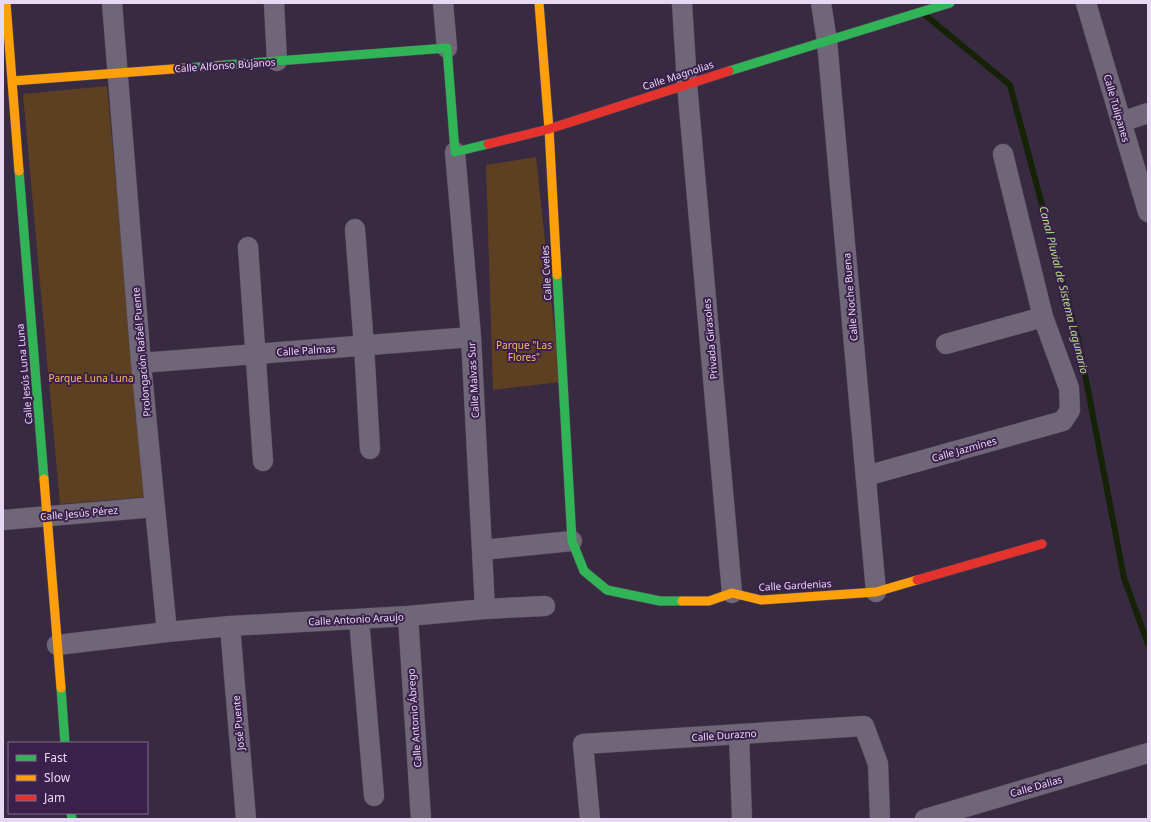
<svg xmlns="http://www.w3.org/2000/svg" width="1151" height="822" viewBox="0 0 1151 822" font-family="'Noto Sans',sans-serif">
  <rect width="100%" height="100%" fill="#382a41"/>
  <path fill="#5d4021" d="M107,86L145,497L60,504L23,94Z
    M536,157L560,382L493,390L486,165Z"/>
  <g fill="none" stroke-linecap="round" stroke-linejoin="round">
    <path stroke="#152206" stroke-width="6" d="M925,15L1010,85L1079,343L1124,578L1148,644"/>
    <defs>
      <path id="street" d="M112,3L141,363L167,632
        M274,3L277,61
        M443,3L447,48
        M682,3L687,84L732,593
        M821,3L827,41L876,592
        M1086,3L1148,212
        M1121,122L1148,113
        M455,152L471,337L485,609
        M355,229L364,346L370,449
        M248,247L263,461
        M946,344L1043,317
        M141,363L471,337
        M866,476L1063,421L1070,410L1069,388L1043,317L1003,154
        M3,520L155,507
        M482,550L572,541
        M408,616L421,819
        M359,619L374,796
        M230,626L246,819
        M57,645L167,632L230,626L408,616L485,609L545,606
        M739,734L742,819
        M590,819L583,744L864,726L878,764L880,819
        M925,819L1148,753"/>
      <path id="fast" d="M186,68L447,48L455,152L488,144
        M729,71L950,3
        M19,171L44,479
        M557,275L572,541L584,571L607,590L660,601H682
        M61,688L65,743
        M71,813L72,819"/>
      <path id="slow" d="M6,3L19,171
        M539,3L549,129L557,275
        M12,81L186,68
        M44,479L61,688
        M682,601H709L732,593L761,600L876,592L917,580"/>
      <path id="jam" d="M488,144L549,129L729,71
        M917,580L1042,544"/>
    </defs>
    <use href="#street" stroke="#53475b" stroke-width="21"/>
    <use href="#fast" stroke="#53475b" stroke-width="10"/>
    <use href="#slow" stroke="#53475b" stroke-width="10"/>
    <use href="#jam" stroke="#53475b" stroke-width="10"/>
    <use href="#street" stroke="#6f6677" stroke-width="20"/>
    <use href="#fast" stroke="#30b455" stroke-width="9"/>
    <use href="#slow" stroke="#ff9f0a" stroke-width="9"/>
    <use href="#jam" stroke="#e5322d" stroke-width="9"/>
  </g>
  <g text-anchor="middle" stroke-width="4" stroke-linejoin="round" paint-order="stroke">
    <g font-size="10" fill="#e7d8f3" stroke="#3a204b">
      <text transform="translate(225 65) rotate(-4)" y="4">Calle Alfonso Bújanos</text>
      <text transform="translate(678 75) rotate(-18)" y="4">Calle Magnolias</text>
      <text transform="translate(1117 108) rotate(74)" y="4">Calle Tulipanes</text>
      <text transform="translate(546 273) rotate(-93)" y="4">Calle Cveles</text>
      <text transform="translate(850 297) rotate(-95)" y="4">Calle Noche Buena</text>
      <text transform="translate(710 339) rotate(-95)" y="4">Privada Girasoles</text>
      <text transform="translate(306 350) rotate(-4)" y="4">Calle Palmas</text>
      <text transform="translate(141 352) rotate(-95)" y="4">Prolongación Rafaél Puente</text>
      <text transform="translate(24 374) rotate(-95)" y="4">Calle Jesús Luna Luna</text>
      <text transform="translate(473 380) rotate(-93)" y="4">Calle Malvas Sur</text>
      <text transform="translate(964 449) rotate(-16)" y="4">Calle Jazmines</text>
      <text transform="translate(79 513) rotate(-5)" y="4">Calle Jesús Pérez</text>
      <text transform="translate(795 585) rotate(-3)" y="4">Calle Gardenias</text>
      <text transform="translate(356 619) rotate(-3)" y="4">Calle Antonio Araujo</text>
      <text transform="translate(414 718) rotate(-94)" y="4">Calle Antonio Ábrego</text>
      <text transform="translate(238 723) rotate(-95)" y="4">José Puente</text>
      <text transform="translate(724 735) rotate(-4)" y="4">Calle Durazno</text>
      <text transform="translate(1036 786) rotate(-16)" y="4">Calle Dalias</text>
    </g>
    <g font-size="10" fill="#fdb75f" stroke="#3a204b">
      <text x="524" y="349">Parque "Las<tspan x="524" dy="12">Flores"</tspan></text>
      <text x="91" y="382">Parque Luna Luna</text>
    </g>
    <g font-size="11" font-style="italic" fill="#afde80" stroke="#3a204b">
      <text transform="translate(1064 290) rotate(76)" y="4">Canal Pluvial de Sistema Lagunario</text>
    </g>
  </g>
  <rect width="1151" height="822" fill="none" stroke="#e7d8f3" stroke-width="8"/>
  <rect x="8" y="742" width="140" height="72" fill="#3a204b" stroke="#7f6a8e"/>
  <rect x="16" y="755" width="20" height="6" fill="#30b455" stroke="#7f6a8e"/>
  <text x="44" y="762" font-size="12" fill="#e7d8f3">Fast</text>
  <rect x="16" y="775" width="20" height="6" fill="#ff9f0a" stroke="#7f6a8e"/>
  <text x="44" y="782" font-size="12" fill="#e7d8f3">Slow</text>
  <rect x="16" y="795" width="20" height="6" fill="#e5322d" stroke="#7f6a8e"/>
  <text x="44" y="802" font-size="12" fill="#e7d8f3">Jam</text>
</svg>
